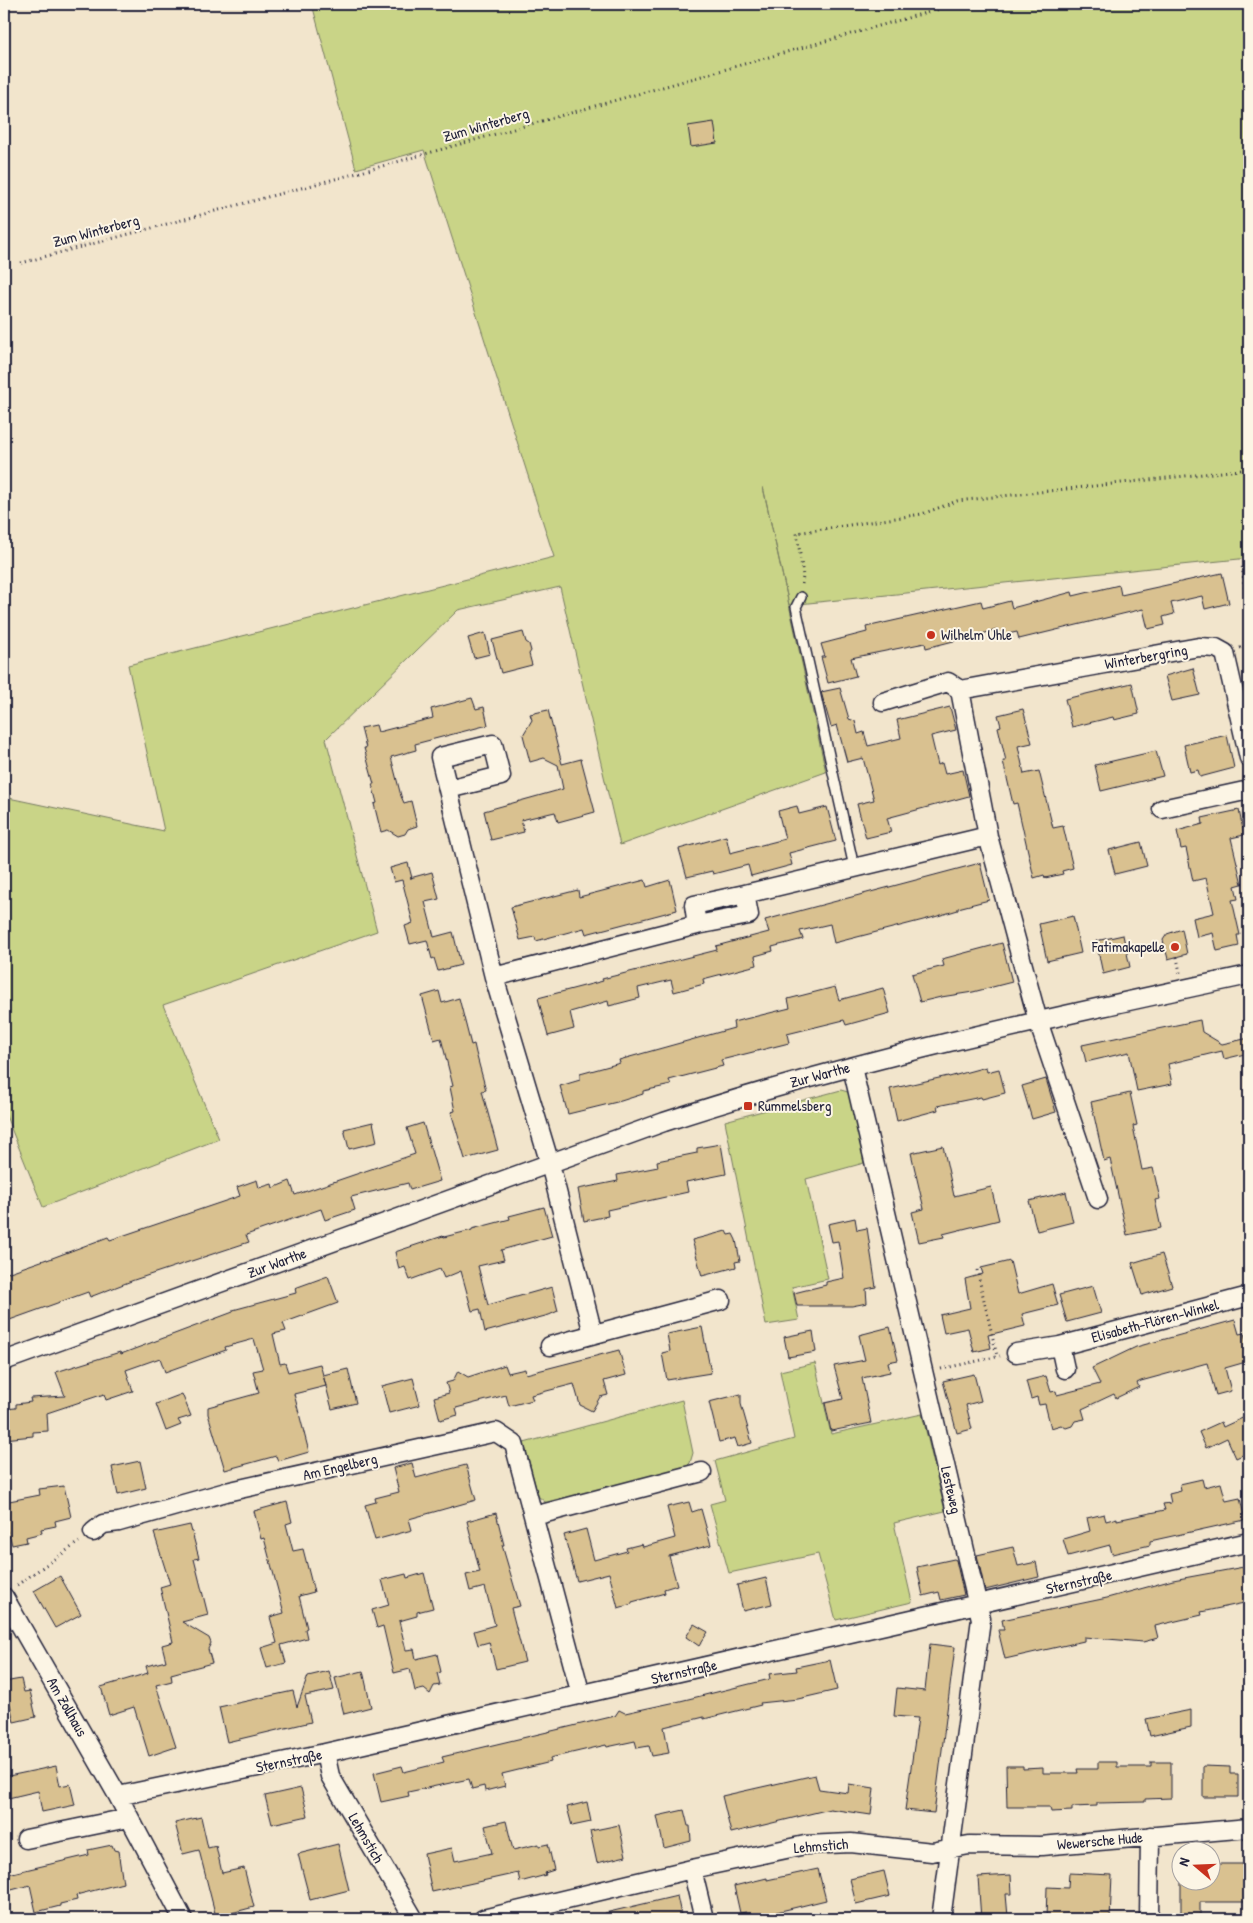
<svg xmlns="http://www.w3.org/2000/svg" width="1253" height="1923" viewBox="0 0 1253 1923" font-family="'Patrick Hand',sans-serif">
  <rect width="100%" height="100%" fill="#f2e5cc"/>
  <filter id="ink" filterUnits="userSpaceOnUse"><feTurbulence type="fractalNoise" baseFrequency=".02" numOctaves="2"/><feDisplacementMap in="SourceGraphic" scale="10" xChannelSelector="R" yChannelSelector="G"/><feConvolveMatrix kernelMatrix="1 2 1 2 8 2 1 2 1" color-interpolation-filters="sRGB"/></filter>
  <g filter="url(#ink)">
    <path fill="#c9d487" stroke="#767b61" d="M312,4H1249V558L789,605L763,487L826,772L620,845L560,587L458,610L326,739L377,931L163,1005L219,1139L43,1207L4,1111V797L164,831L128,665L554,557L424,150L356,169Z
      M841,1090L851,1093L864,1163L806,1179L828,1279L792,1287L799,1320L766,1325L725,1121Z
      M815,1363L831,1434L922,1414L945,1511L894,1523L912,1602L836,1620L818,1554L729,1573L710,1504L725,1500L715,1461L794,1439L780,1371Z
      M682,1400L693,1453L690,1463L684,1469L554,1504L545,1502L538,1496L524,1443Z"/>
    <path fill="#d9c190" stroke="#22223b" d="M714,122L717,143L691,147L688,126Z
      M1222,573L1229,603L1205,609L1202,596L1171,603L1174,614L1163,617L1165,625L1148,629L1143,609L1019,639L1017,632L998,636L997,630L926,648L925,643L851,658L856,676L828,683L821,657H825L821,644L867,632L866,627L981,601L983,608L1010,601L1012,608L1072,592L1073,596L1119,585L1121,595Z
      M523,632L526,642L529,644L531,651L529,654L532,665L501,673L492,640Z
      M485,633L490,654L474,658L468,638Z
      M1193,668L1200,695L1172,701L1165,676Z
      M1132,683L1139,714L1114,720L1113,717L1072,727L1065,699Z
      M840,688L849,719L855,721L858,734L864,732L868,746L901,738L897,720L950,707L956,730L931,736L938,765L942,763L945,774L963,770L969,796L887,818L891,832L866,838L857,804L874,800L863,758L847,762L837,725L831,727L821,692Z
      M472,698L476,709L484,707L488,725L415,744L416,750L391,757L401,796L404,803L411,801L417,826L408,829L405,834L398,836L388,830L381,832L374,804L377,803L372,784H374L364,748H366L361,728L376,725L378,732L433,718L431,709Z
      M1023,709L1032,743L1018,746L1024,774L1039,771L1053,828L1063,826L1073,868L1062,871L1063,874L1045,878L1044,875L1034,878L1017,803L1013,804L1003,761H1006L998,727L1001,726L998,715Z
      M548,710L562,764L581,759L595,812L558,822L555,812L521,820L524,832L491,840L484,811L563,789L558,765L544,758L530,762L523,735L532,720L530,714Z
      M1227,735L1234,768L1200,777L1198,770L1190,772L1184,745Z
      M1156,751L1163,776L1101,791L1095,765Z
      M797,806L799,814L827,807L836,841L789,853L792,865L751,876L748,865L713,874L712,871L687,877L679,849L726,836L730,853L785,839L778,811Z
      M1239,810L1244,835L1231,838L1242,884L1235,886L1238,899L1232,900L1240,935H1237L1239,946L1217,951L1213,933L1197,937L1193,918L1214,913L1206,878L1193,881L1186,848L1181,849L1177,831L1203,824L1202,818Z
      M1141,842L1147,866L1115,874L1109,850Z
      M408,863L412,878H410L432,872L439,899L425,902L434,937L453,932L461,965L438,971L434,958L432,959L427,940L410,944L405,926L413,923L402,880L394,882L390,868Z
      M980,863L989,900L958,908V910L931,918L834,943L830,924L800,931L803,939L772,947L773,951L755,956L757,965L703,979L704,984L674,992L671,980L638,988L640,998L609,1006L608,1001L570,1012L574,1029L548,1036L538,998L603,981L602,979L717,950L716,946L769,932L765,920Z
      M645,880L647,887L670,880L677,910L586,934L584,928L536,941L535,937L520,940L511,907L578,890L579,897Z
      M1073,916L1081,953L1047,961L1039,924Z
      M1182,929L1187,954L1168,959L1163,940L1167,934Z
      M1123,935L1130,967L1103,974L1096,941Z
      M1002,943L1012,982L973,992L941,997L920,1002L912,974L944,966L942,959Z
      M835,987L839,1000L883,988L890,1013L846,1025L844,1020L787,1034L789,1043L721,1060L723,1066L669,1080L671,1085L643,1091V1094L621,1101L568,1114L560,1086L580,1080V1074L620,1063L619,1060L734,1028L733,1022L790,1008L788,999Z
      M439,991L442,1003L459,998L471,1045L474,1044L476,1053L486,1090L482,1091L498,1150L465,1159L451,1112L455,1111L450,1087L453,1086L441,1038L434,1040L422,996Z
      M1200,1020L1202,1032L1222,1044L1249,1038V1053L1224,1059L1222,1051L1168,1064L1172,1084L1137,1091L1129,1052L1086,1062L1082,1045Z
      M986,1067L987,1072L999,1069L1005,1093L982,1099L981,1097L937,1106L938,1110L897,1121L890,1089L948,1076L949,1077Z
      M1046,1079L1056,1112L1032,1119L1022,1086Z
      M1130,1093L1137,1125L1133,1126L1142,1170L1153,1168L1160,1199L1155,1200L1161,1228L1127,1235L1110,1159L1104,1161L1091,1102Z
      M373,1122L377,1142L349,1149L344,1129Z
      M423,1123L440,1181L410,1190L408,1183L351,1197L355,1210L325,1220L321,1209L246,1235L249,1242L134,1280L90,1297L88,1292L4,1322V1274L47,1259V1260L108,1237L110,1240L240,1196L237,1187L257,1180L259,1188L272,1184L273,1188L290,1181L295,1195L415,1154L407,1128Z
      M721,1144L726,1174L686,1182L688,1192L607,1210L608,1216L584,1221L578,1189L618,1181L617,1175L658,1167L657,1161L697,1153V1148Z
      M943,1146L954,1196L991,1187L999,1220L943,1234L944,1237L919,1242L912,1212L924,1209L911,1153Z
      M1066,1192L1073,1222L1037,1231L1029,1201Z
      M544,1207L552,1236L501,1250L504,1260L478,1266L488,1305L552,1287L558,1311L549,1315L485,1332L480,1309L472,1311L461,1271L444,1278L440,1269L410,1280L405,1267L399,1269L395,1252L443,1236L444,1237L472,1230V1229L510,1219L509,1216Z
      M855,1218L857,1230L867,1228L876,1287L866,1289L867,1303L852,1306H797L794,1293L826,1285V1282L844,1278L838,1241L832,1242L828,1224Z
      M726,1231L728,1235L733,1234L736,1240L740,1261L735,1262L736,1267L702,1276L692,1240Z
      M1162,1254L1172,1286L1142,1295L1132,1263Z
      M1010,1261L1018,1294L1052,1284L1058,1305L1022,1314L1025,1326L988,1335L991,1348L974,1352L968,1328L944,1333L940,1315L970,1308L965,1279L983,1274L981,1268Z
      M328,1276L338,1303L283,1323L286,1331L273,1334L280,1364L285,1363L288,1372L320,1364L326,1386L294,1394L309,1452L278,1461L276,1456L225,1470L208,1414V1407L259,1393L253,1371L263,1369L254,1339L225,1347L226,1350L165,1372L160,1358L126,1370L133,1391L106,1400L104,1394L47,1413L48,1431L33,1432V1436L4,1439V1409L16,1408V1404L31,1402L30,1398L65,1396L56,1372L120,1352L121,1354L233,1312V1310L296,1293L295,1288Z
      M1093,1286L1101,1313L1067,1322L1059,1295Z
      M1235,1320L1239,1334L1244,1333L1249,1351L1244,1353L1246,1362L1225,1368L1231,1391L1216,1395L1207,1363L1141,1381L1137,1383L1139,1387L1116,1398L1114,1394L1082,1409L1085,1419L1075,1421L1072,1426L1066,1428L1061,1425L1051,1428L1045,1404L1039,1405L1037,1397L1031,1399L1026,1381L1046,1376L1051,1392L1056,1391L1057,1395L1100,1384L1092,1368L1136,1347Z
      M702,1327L711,1373L667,1380L662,1353L670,1351L667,1334Z
      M890,1327L898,1360L888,1362L890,1372L862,1378L871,1423L831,1431L825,1403L843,1399L834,1366L865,1360L859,1335Z
      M813,1331L816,1352L788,1357L784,1337Z
      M619,1350L626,1375L604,1381L608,1395L600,1397L592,1411L580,1405L574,1384L531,1395L533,1400L509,1406L506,1395L456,1408L458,1415L440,1420L434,1397L449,1393L446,1383L453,1381L458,1371L468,1377L505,1365L508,1373L525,1369L526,1374Z
      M348,1369L356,1403L332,1409L323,1375Z
      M974,1374L981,1401L966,1405L972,1429L957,1433L943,1381Z
      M413,1378L420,1405L389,1413L382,1386Z
      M182,1394L191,1416L178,1420L181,1425L166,1431L156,1404Z
      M741,1394V1404L752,1443L738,1447L735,1438L719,1442L709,1402Z
      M1249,1415V1452L1236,1458L1227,1438L1206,1448L1199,1432L1221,1422L1223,1427Z
      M140,1461L146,1488L118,1495L112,1467Z
      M412,1463L416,1478L466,1465L476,1500L409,1519L412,1530L375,1540L365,1505L376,1502L375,1498L399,1492L393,1468Z
      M1202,1479L1204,1487L1221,1483L1226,1501L1240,1498L1245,1520L1150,1541V1545L1112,1554L1110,1545L1068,1556L1063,1539L1090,1531L1087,1518L1104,1514L1106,1521L1117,1518V1520L1165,1510L1163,1504L1171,1503L1169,1494L1181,1491L1180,1484Z
      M64,1486L71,1517L55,1521L56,1526L41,1529L42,1533L26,1537L27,1542L12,1545L10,1537H8L7,1531L4,1532V1502L40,1495L39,1489Z
      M287,1502L292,1522L286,1524L293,1551L303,1549L314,1592L299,1596L307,1628L305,1629L307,1638L281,1645L286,1663L267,1668L261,1648L277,1643L270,1617L284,1613L264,1538L261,1539L254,1511Z
      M689,1502L692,1512L701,1509L711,1545L669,1556L677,1585L664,1589L665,1593L632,1602V1604L618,1608L609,1573L577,1581L564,1535L586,1529L594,1560L627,1551L626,1548L642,1544L643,1547L675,1538L667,1507Z
      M496,1513L504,1545H502L520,1606L511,1608L525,1662L496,1669L489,1642L478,1645L474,1631L495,1625L485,1587L470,1591L466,1575L480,1572L467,1521Z
      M190,1525L199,1558L194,1559L208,1615L182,1622L209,1638L211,1643L208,1649L212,1663L171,1674L172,1681L156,1685L176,1747L149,1756L134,1707L109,1715L101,1687L148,1673L146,1666L166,1661L162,1645L173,1642L160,1587L170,1584L154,1533Z
      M1013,1547L1018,1566L1036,1562L1039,1577L985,1590L977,1555Z
      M954,1559L956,1560L964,1595L941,1600L939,1592L923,1596L917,1567Z
      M1249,1566V1602L1201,1612L1202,1615L1155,1626L1158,1638L1143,1642L1084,1637V1641L1005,1659L998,1630H1004L1002,1620L1107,1598L1173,1580Z
      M424,1573L433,1608L417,1612V1616L399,1621L406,1650L414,1649L416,1659L437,1654L441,1672L437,1673L440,1685L434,1686L430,1694L424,1689L415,1691L410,1669L394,1673L383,1626L377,1628L372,1610L389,1605L382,1580L406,1574L407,1578Z
      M60,1576L81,1614L55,1628L34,1591Z
      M766,1578L772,1604L743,1611L737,1585Z
      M694,1624L708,1632L699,1646L686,1637Z
      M930,1644L955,1647L934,1813L905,1810L918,1718L894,1716L897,1688L925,1691Z
      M830,1660L837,1690L798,1699L760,1703L761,1705L704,1719V1717L664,1727L669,1753L652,1756L649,1746L637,1748L635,1741L607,1747L606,1745L550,1758L551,1762L502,1774L505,1786L485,1791L484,1786L472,1789L469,1779L408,1792L409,1796L381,1802L374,1773L402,1766L404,1772L444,1762L442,1757L615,1716L619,1710L625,1713L676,1702L770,1679L769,1674L797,1671L796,1667Z
      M329,1671L334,1690L305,1696L311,1722L227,1742L219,1707L293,1691L297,1707L308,1676Z
      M363,1671L371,1707L344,1714L335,1678Z
      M21,1679L24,1692L30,1691L36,1717L14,1722L10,1704L4,1706V1682Z
      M1191,1710V1727L1150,1736L1146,1719Z
      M1098,1762H1117V1767H1151V1762H1171V1798L1145,1799V1802L1097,1803V1806L1072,1807V1811L1051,1812L1050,1807H1007L1006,1766H1023V1769L1043,1768V1773H1078L1077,1769H1098Z
      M56,1766L60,1786L70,1784L75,1805L42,1812L38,1791L4,1799V1777Z
      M1203,1766L1230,1767V1774H1238V1797H1203Z
      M815,1775L819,1789L848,1793L849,1784L874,1788L871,1815L830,1809L731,1833L722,1796Z
      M301,1788L308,1816L272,1824L265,1796Z
      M587,1802L591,1822L572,1826L567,1807Z
      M684,1810L688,1826H690L691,1841L664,1848L657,1816Z
      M201,1817L208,1848L216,1846L222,1873L244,1868L254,1907L216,1917L199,1850L183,1854L175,1823Z
      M506,1821L513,1850L539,1844V1846L548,1844L554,1870L545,1873L546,1875L520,1882L518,1873L432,1892L424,1854L452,1848L455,1861L492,1853L485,1826Z
      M619,1825L626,1856L597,1863L590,1831Z
      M338,1844L349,1890L310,1900L298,1854Z
      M112,1845L114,1850L118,1851L123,1883L76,1895L77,1900L60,1904V1906L36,1912L30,1885L4,1892V1875L89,1855L88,1850Z
      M1210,1864H1249V1902H1200V1919H1181V1880H1210Z
      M818,1869L826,1900L748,1919L746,1912L740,1913L734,1886L767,1878V1880Z
      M884,1871L890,1896L856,1904L850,1879Z
      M1069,1873L1112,1875L1110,1919L1064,1917V1919H1046L1047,1887L1068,1888Z
      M1011,1875L1012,1894H1006L1008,1917L981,1919L978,1877Z
      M677,1896L682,1919H605V1913Z"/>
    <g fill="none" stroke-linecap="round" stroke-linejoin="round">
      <defs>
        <path id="lane" d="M801,597L796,607L854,867"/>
        <path id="street" d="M883,702L948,682L960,690
          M448,789L501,776L493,744L440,757L494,977L550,1164L593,1334
          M1162,809L1249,790
          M697,925L694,905L745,894
          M494,977L697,925L749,915L745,894L988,836
          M852,1067L981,1619L941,1919
          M1098,1199L1038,1021L988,836L960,690L1199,647L1216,648L1225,653L1249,758
          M550,1346L721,1300
          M1060,1346L1065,1369
          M1016,1353L1060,1346L1249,1296
          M4,1361L664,1122C855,1059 1053,1017 1249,975
          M534,1516L702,1472
          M93,1532L103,1524L119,1522L226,1492L496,1432L514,1444L581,1695
          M4,1597L118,1796L183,1919
          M325,1753L330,1776L414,1919
          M118,1796L325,1753L1249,1542
          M26,1839L128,1818
          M692,1869L704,1919
          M483,1919L692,1869L805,1845L851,1843L932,1852L969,1845L1041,1846L1249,1828
          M1149,1919L1150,1836"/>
      </defs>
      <use href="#lane" stroke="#22223b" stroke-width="12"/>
      <use href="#street" stroke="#22223b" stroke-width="21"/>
      <path stroke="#22223b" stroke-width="3" stroke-dasharray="1 4" stroke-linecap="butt" d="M21,263L361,172L957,4
        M1249,563L1242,564L1249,627
        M802,584L803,576L797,533L922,514L957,501L1249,469
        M1246,646L1249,658
        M1240,648L1249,645
        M1177,957L1180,973
        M977,1270L997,1356
        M941,1369L1000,1356
        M17,1585L79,1542"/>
      <use href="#lane" stroke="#fcf5e5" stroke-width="9"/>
      <use href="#street" stroke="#fcf5e5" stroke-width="18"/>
    </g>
  </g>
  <g fill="#c8321e" stroke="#fcf5e5" stroke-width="2">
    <circle cx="931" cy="635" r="5"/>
    <circle cx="1175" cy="947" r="5"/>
    <rect x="743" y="1101" width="10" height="10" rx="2.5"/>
  </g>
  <g text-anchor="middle" stroke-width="4" stroke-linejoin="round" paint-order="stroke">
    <g font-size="15" fill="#22223b" stroke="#fcf5e5">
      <text transform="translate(486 125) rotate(-16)" y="5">Zum Winterberg</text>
      <text transform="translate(96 231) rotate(-15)" y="5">Zum Winterberg</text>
      <text transform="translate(1146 657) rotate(-10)" y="5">Winterbergring</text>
      <text transform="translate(820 1075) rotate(-15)" y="5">Zur Warthe</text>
      <text transform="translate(277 1263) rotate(-20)" y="5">Zur Warthe</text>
      <text transform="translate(1155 1321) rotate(-15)" y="5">Elisabeth-Flören-Winkel</text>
      <text transform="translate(340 1467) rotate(-13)" y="5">Am Engelberg</text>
      <text transform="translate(951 1490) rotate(77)" y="5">Lesteweg</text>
      <text transform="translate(1079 1582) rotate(-13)" y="5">Sternstraße</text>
      <text transform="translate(684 1672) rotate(-13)" y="5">Sternstraße</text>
      <text transform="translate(67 1707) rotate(60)" y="5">Am Zollhaus</text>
      <text transform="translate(289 1761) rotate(-12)" y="5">Sternstraße</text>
      <text transform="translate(366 1838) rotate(60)" y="5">Lehmstich</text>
      <text transform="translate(1100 1841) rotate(-5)" y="5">Wewersche Hude</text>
      <text transform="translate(821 1846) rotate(-5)" y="5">Lehmstich</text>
    </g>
    <g font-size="15" fill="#22223b" stroke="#fcf5e5" text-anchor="start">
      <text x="941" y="640">Wilhelm Uhle</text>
      <text x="1165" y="952" text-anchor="end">Fatimakapelle</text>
      <text x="758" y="1111">Rummelsberg</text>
    </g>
  </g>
  <rect width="1253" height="1923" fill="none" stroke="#fcf5e5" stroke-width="20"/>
  <rect x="10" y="10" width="1233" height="1903" fill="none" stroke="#22223b" stroke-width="2" filter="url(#ink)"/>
  <g transform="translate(1196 1866) rotate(289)"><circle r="24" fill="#fcf5e5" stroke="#a5a1a1"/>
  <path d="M0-4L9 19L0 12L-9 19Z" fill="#c8321e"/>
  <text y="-8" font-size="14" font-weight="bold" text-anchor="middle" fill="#22223b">N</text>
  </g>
</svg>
